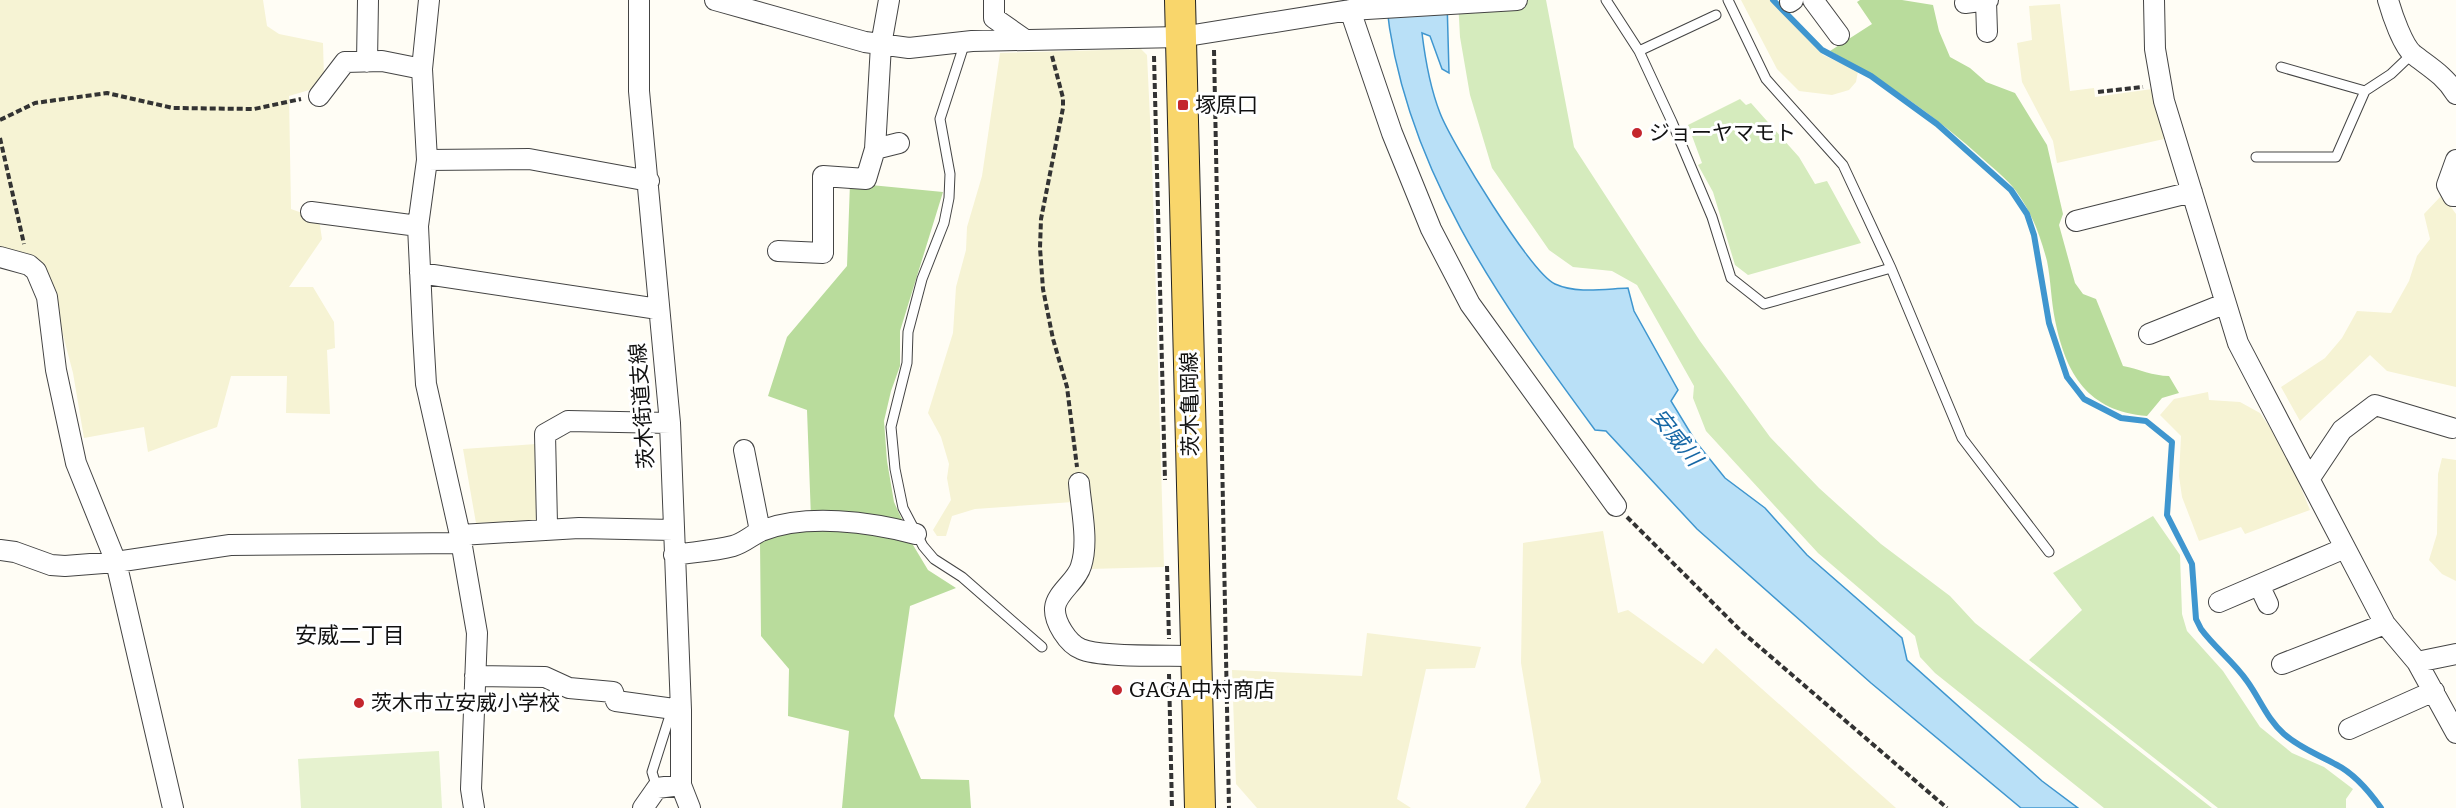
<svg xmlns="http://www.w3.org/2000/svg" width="2456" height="808" viewBox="0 0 2456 808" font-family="'Roboto Serif','Noto Sans JP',serif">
  <rect width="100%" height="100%" fill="#fffdf5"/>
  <path fill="#f6f3d4" d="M0,0H263L267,26L279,34L323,43L324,79L316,88L289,96L291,209L319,219L322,239L289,287H313L334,322L335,348L327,350L330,414L286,413L287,376H231L217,427L148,452L144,427L84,438L73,373L53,297L0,250Z
    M1741,0H1771L1823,55L1858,71L1856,82L1849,90L1832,95L1799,91L1777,69Z
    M2060,4L2070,91L2094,88L2095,97L2152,89L2164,139L2057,163L2053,141L2022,82L2017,43L2032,40L2029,6Z
    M1141,49L1147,55L1152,160L1164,567L1089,569L1073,502L975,509L952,516L946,536H937L933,530L951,500L947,478L949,464L941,437L928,413L953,333L956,287L966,250L967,227L982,176L1000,53Z
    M2442,195L2456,214V387L2387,371L2370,355L2300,421L2281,387L2325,358L2342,338L2357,311L2391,313L2409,281L2417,256L2430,239L2424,214Z
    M2208,392L2209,400L2240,402L2260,413L2286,451L2310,510L2245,534L2241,527L2199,541L2182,497L2179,476L2181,436L2160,415L2174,399Z
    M536,444L541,521L476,523L463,449Z
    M2442,458L2456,460V581L2442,574L2429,560L2437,534L2438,474Z
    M1603,531L1618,613L1628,610L1703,664L1716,648L1896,808H1525L1541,782L1521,663L1523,543Z
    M1367,633L1481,647L1475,668L1426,669L1397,799L1411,808H1257L1236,784L1232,670L1362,676Z"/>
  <path fill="#d5ebbd" d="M1458,0H1546L1574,147L1700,341L1770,437L1819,488L1881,544L1950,596L1975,623L2212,808H2104L1935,673L1920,657L1915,636L1818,553L1706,431L1693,398L1694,386L1637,285L1612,271L1573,267L1549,250L1492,168L1470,95L1460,37Z
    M1740,99L1746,105L1751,103L1799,157L1815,184L1827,181L1861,243L1748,275L1735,265L1713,192L1698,165L1702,163L1688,125Z
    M2153,516L2180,555L2182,614L2187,631L2223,671L2260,727L2292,753L2324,767L2353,789L2346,799V808H2218L2029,660L2082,610L2053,573Z"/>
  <path fill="#b9dc9c" d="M1860,0H1902L1933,5L1939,31L1950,57L1970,68L1986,82L2015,93L2047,145L2063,214L2059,225L2075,283L2083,294L2096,299L2123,366C2139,369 2153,376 2169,376L2179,393L2162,398L2147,416C2088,411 2066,375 2055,320C2051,301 2051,281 2047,261C2040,235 2032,213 2016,191C2007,179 1994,169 1983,159C1937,117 1885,81 1830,51L1872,24L1857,2Z
    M850,183L943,192L900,331V366L891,391L884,421L887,461L894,502L904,524L811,518L807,410L768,396L787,337L847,266Z
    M811,527L907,535L928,570L956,588L910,606L894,716L921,779L969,780L971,808H842L849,731L788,716L789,669L761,636L760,543L774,534Z"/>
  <path fill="#e6f2cf" d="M439,751L442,808H301L298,759Z"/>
  <path fill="#b9e0f7" stroke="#3f96cf" stroke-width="1.5" d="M1386,0H1447L1449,73L1442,69L1430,36L1422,33C1425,58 1431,90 1440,113C1451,142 1531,273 1555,284C1577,294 1604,289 1628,288L1634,311L1678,390L1671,401L1696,442L1725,478L1765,508L1807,555L1902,638L1907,660L2042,781L2078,808H2021L1871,683L1697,529L1606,431L1595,430C1499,300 1402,165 1386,0Z"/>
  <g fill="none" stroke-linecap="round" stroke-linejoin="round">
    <path stroke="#3f96cf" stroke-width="6" d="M1773,0L1822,50L1871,76L1937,124L2011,190L2027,214L2034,235L2049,323L2067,377L2084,399L2121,418L2146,421L2172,442L2167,515L2192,564L2196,619L2201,629C2215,648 2234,662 2247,681C2260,699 2267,719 2284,734C2300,748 2317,754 2335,764C2354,773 2369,791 2381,808"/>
    <defs>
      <path id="lane" d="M1606,0L1639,51L1672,122L1712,217L1731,278L1764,304L1891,268
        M1728,0L1766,79L1843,165L1891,268L1962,438L2049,552
        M965,42L940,119L950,174L949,198L944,223L922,279L908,332L907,363L891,427L895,469L903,508L923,546L934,559L962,577L1042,647
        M1639,51L1716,15
        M2281,67L2365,91
        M2256,157H2336L2365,91L2391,74L2412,54
        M657,788L652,772L672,709"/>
      <path id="street" d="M429,0L422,69L427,160L418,226L423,333L426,384L460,535L477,633L471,789L474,808
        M639,0V91L670,423L681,710V785L690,808
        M715,0L865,42L909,48L972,41L1181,37L1350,10L1517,0
        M994,0V18L1024,39
        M1813,0L1839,35
        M2154,0L2155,49L2164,101L2238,343L2385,624L2417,662L2456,733
        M2388,0C2392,14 2403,47 2414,55C2431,68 2445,76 2456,94
        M1986,1L1987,32
        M1790,2L1793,0
        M1965,3L1988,0
        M1350,10L1392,133L1431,229L1470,304L1616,506
        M367,62L368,0
        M319,96L345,62L382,61L422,69
        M875,149L899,143
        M427,160L529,159L649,181
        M2456,160L2447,185L2453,196H2456
        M311,212L418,226
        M2076,221L2192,192
        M778,251L823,253V176L866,179L875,149L881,45L889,0
        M0,257L29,265L36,271L47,297L56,370L76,463L116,562L173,808
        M420,273L658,309
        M2149,334L2224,304
        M744,450L760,531
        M2310,478L2342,430L2375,405L2452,428
        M1079,483C1081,508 1089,542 1081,566C1077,581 1056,593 1055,608C1054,622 1068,644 1081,649C1100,658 1171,655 1195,656
        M547,524L545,434L568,421L670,423
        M460,535L579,528L673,530
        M0,550L15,552L51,565L65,566L116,562L230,545L462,543
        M674,555C693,552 714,551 733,546C744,543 752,535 761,531C806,513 871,522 916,534
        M2259,585L2268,604
        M2219,602L2345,548
        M2417,662L2456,654
        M2282,664L2385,624
        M475,676L545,677L569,688L613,692L616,701L681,710
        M2349,729L2434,691
        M643,808L657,788L681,785"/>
      <path id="primary" d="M1180,0L1200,808"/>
    </defs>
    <use href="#lane" stroke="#444" stroke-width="11"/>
    <use href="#street" stroke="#444" stroke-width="22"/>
    <use href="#primary" stroke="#222" stroke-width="32"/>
    <path stroke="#333" stroke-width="4" stroke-dasharray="6 3" stroke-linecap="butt" d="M1214,50L1229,808
      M1052,56L1063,98V108L1041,219L1040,248L1043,289L1053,339L1067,387L1077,467
      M1154,56L1165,480
      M2098,92L2143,87
      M0,120L35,103L107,93L173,108L254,109L301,99
      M0,138L24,244
      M1627,517L1741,631L1947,808
      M1167,566L1169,639
      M1169,674L1172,808"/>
    <use href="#lane" stroke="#fff" stroke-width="9"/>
    <use href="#street" stroke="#fff" stroke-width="20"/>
    <use href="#primary" stroke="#f9d66b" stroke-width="30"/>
  </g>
  <g fill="#c4262e" stroke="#fff" stroke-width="2">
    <rect x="1177" y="99" width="12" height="12" rx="3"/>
    <circle cx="1637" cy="133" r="6"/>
    <circle cx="1117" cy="690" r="6"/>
    <circle cx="359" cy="703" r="6"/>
  </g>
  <g text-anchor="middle" stroke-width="6" stroke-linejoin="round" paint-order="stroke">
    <g font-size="21" fill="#111" stroke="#fff" text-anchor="start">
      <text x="1195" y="112">塚原口</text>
      <text x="1649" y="140">ジョーヤマモト</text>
      <text x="1129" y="697">GAGA中村商店</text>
      <text x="371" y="710">茨木市立安威小学校</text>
    </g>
    <g font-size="21" fill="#111" stroke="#fff">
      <text transform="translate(1190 404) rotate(-91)" y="7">茨木亀岡線</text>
      <text transform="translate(642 406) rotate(-94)" y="7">茨木街道支線</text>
    </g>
    <g font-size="22" font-style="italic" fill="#1768a6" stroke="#fff">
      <text transform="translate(1677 437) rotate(51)" y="8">安威川</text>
    </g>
    <g font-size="22" fill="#111" stroke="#fff">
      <text x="350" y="643">安威二丁目</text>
    </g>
  </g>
</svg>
